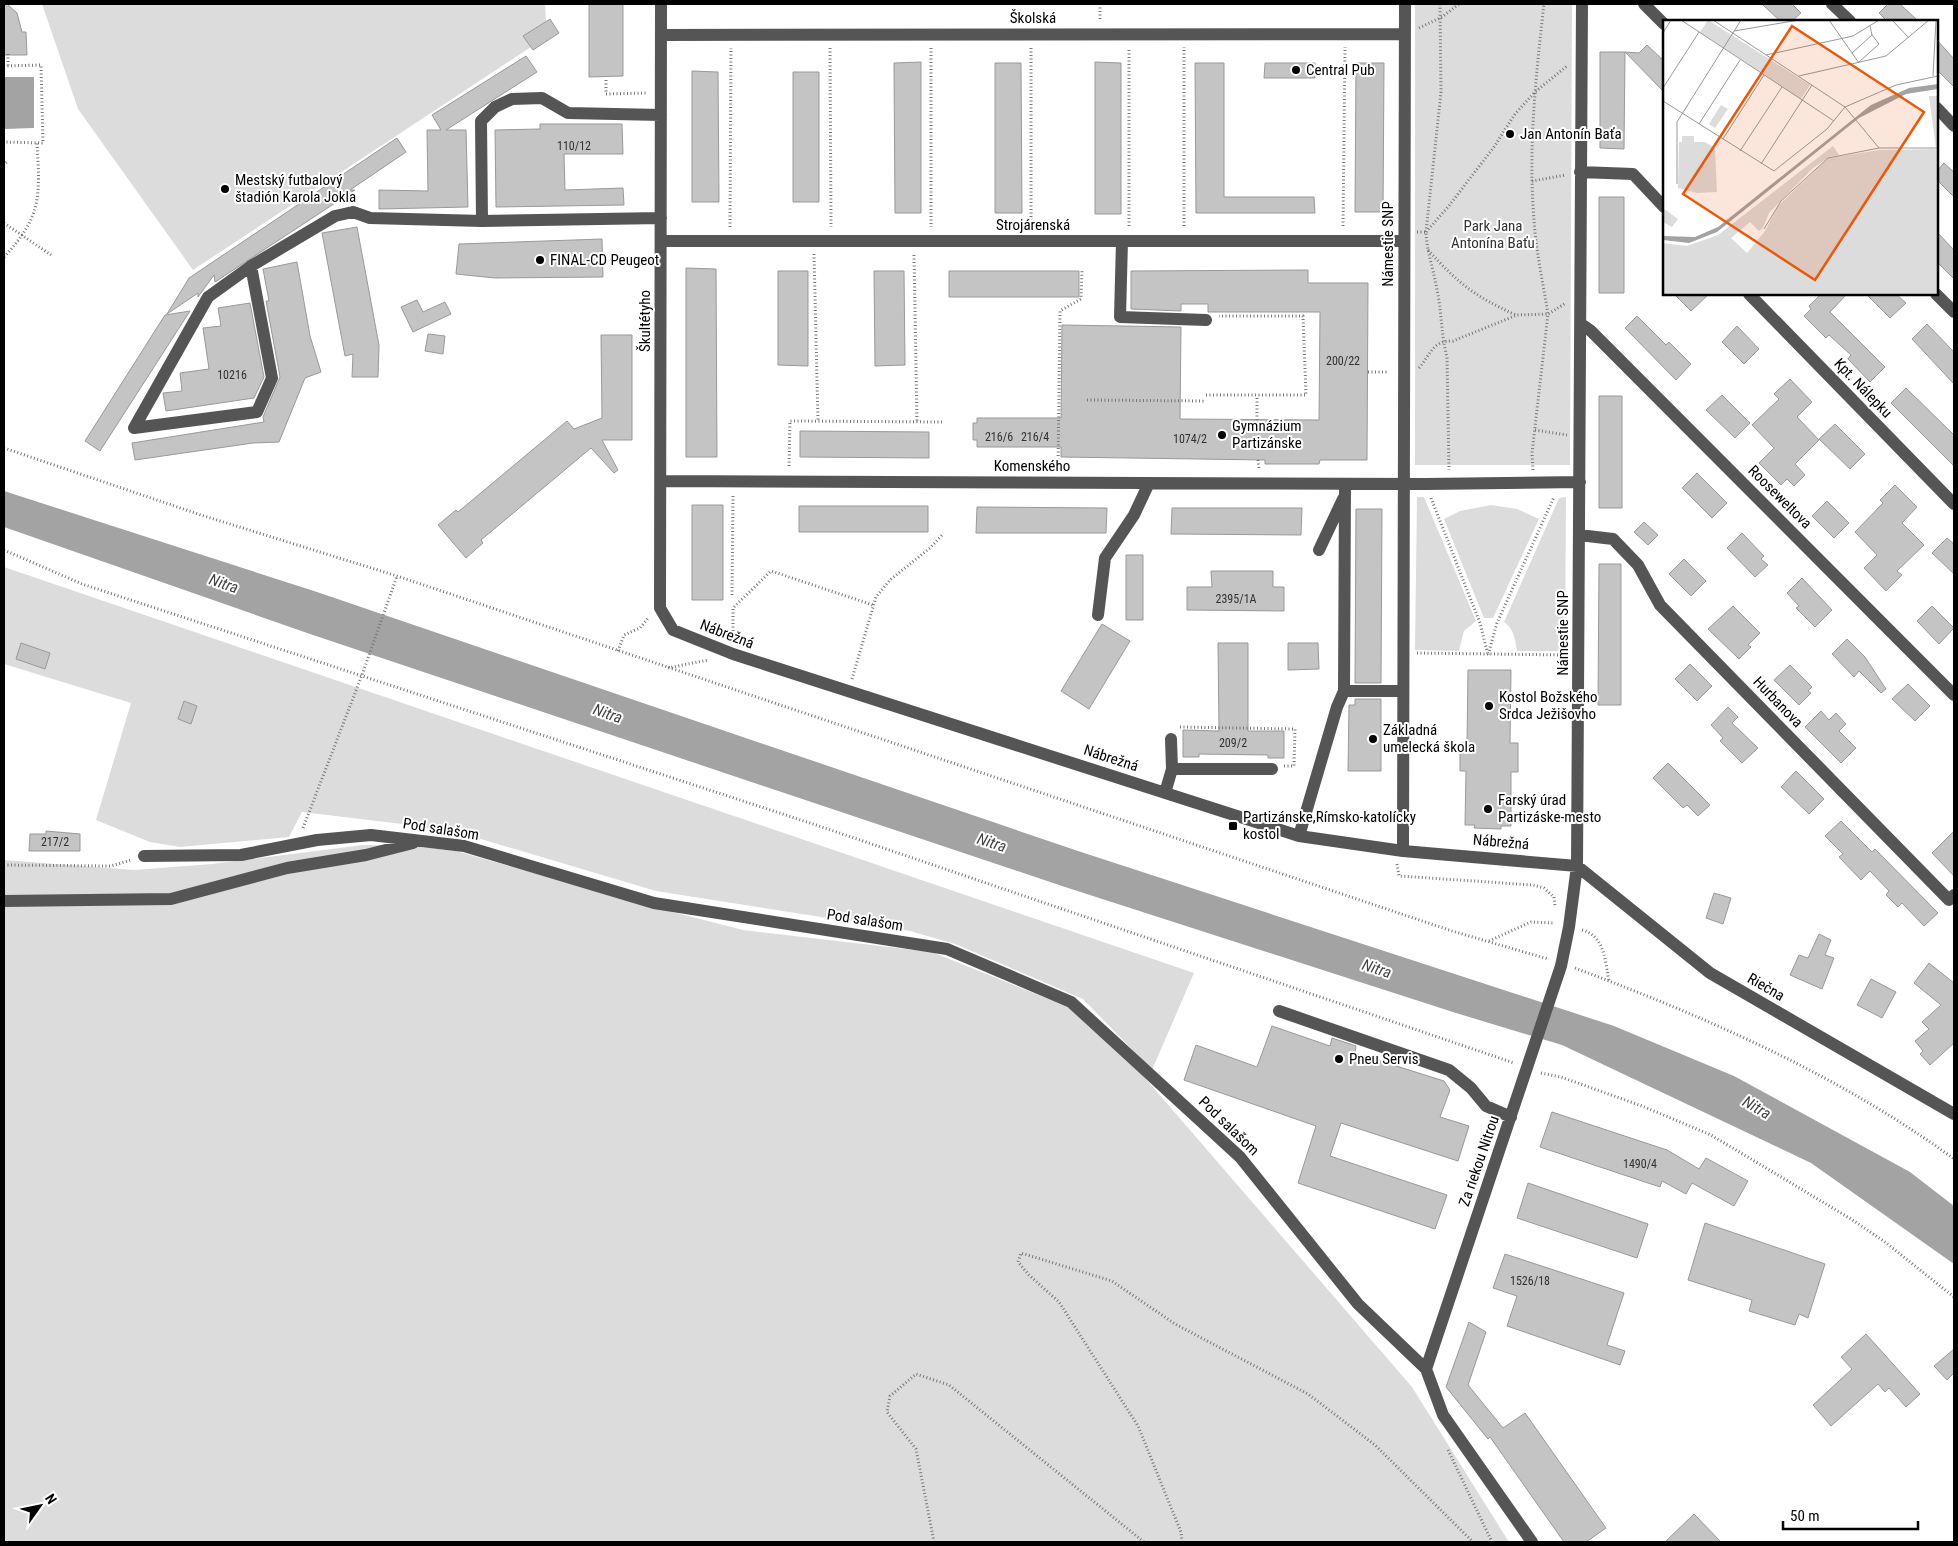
<svg xmlns="http://www.w3.org/2000/svg" width="1958" height="1546" viewBox="0 0 1958 1546" font-family="'Roboto Condensed',sans-serif">
  <rect width="100%" height="100%" fill="#fff"/>
  <path fill="#dcdcdc" d="M42,4H545L546,21L524,36L531,47L193,270L78,109Z
    M1415,4H1572L1570,465H1415Z
    M1417,497H1424L1476,621L1464,631L1459,651L1415,650Z
    M1566,497L1565,651H1517C1515,639 1514,629 1504,622L1559,498Z
    M1491,505L1517,509L1539,519L1493,618H1484L1444,519L1460,511Z
    M4,567L1194,973L1152,1070L1083,999L955,944L910,931L656,891L474,837L402,824L302,812L289,837L180,847L150,842L96,820L131,703L4,664Z
    M363,845H403L456,851L653,907L743,930L932,952L1068,1007L1145,1078L1412,1387L1509,1542H4V860L134,870L212,864Z"/>
  <path fill="#a3a3a3" d="M4,77H34V128L4,129Z
    M4,491L317,592L1078,851L1614,1026L1734,1076L1910,1172L1954,1206V1264L1811,1163L1562,1045L1456,1013L1062,886L313,635L4,527Z"/>
  <path fill="#c4c4c4" stroke="#999" d="M4,4H7L17,13L22,32H26L27,55H4Z
    M589,4H623V76L589,77Z
    M1762,4H1792L1801,13L1792,21H1780Z
    M1888,4H1900L1918,21H1887L1879,13Z
    M550,19L559,33L533,50L523,36Z
    M1937,40L1954,59V87L1937,70Z
    M1647,45L1664,61V92L1625,52L1639,53Z
    M1600,52H1625L1624,149L1600,148Z
    M526,56L537,72L446,130H466L468,207L379,209V190L428,191L427,130H441L432,115Z
    M921,62V213H895L894,63Z
    M1095,62L1121,63V214H1095Z
    M995,63H1021L1022,213H995Z
    M1195,63H1224V197H1314L1315,213H1196Z
    M1265,63H1315V78H1264Z
    M1356,63H1384L1383,212H1355Z
    M692,71L718,72L719,202H692Z
    M793,72H819V202H793Z
    M540,124H622L623,154H564L565,190L623,188L624,205L496,207L495,130L540,129Z
    M397,138L406,152L350,190H355L215,282L214,275L198,297V293L167,314L189,278Z
    M1944,163L1954,172V197L1937,180V171Z
    M1599,197H1624V293H1599Z
    M357,227L379,345L378,377H352L353,354L345,356L322,233Z
    M1937,232L1954,250V279L1937,262Z
    M602,239L603,277L495,278L456,274L459,244Z
    M297,262L310,336L321,372L305,378L279,442L253,443L135,460L132,443L264,422L263,417L280,377L266,301H269L263,269Z
    M686,268L716,269L717,457H686Z
    M1308,270V283H1368L1367,460H1320L1319,464H1265V460L1061,457V447H977V440H973V423H977V418H1061L1062,325L1181,327L1180,419L1319,420L1320,312H1208V304H1181V311L1131,309V271Z
    M778,271H808V366L778,365Z
    M874,271H904L905,365L875,366Z
    M949,271H1079V297H949Z
    M1674,294H1709L1691,311Z
    M1821,294H1847L1830,312L1885,367L1870,382L1848,359L1851,355L1829,335L1826,338L1804,316L1811,309L1809,306Z
    M1866,294H1896L1906,303L1890,318Z
    M417,300L423,312L445,302L451,314L413,332L401,307Z
    M250,303L264,377L254,398L166,411L163,393L182,391L180,373L209,369L203,328L221,326L218,308Z
    M190,311L100,451L85,441L165,315Z
    M1637,316L1666,345L1669,342L1691,364L1676,380L1625,328Z
    M1927,324L1954,352V384L1912,339Z
    M1737,326L1759,349L1744,364L1722,342Z
    M428,334L445,336L443,354L425,351Z
    M601,335H632V440H602L618,470L614,473L591,448L481,540L483,543L466,558L438,525L456,510L458,512L567,421L574,429L602,418Z
    M1790,379L1812,402L1797,417L1819,440L1795,464L1805,475L1794,486L1787,479L1781,485L1759,463L1774,448L1752,425L1779,399L1774,394Z
    M1906,388L1954,435V466L1891,403Z
    M1722,395L1750,423L1735,438L1706,410Z
    M1599,396H1622V508H1599Z
    M1835,424L1865,454L1850,469L1819,439Z
    M800,431L929,432V458L800,457Z
    M1697,473L1727,503L1712,518L1682,488Z
    M1895,485L1917,507L1902,523L1924,545L1897,571L1902,575L1886,591L1864,568L1877,555L1855,532L1883,503L1880,500Z
    M1827,501L1849,523L1834,538L1812,516Z
    M692,505H723V600H692Z
    M799,506H928V532H799Z
    M977,507L1107,508L1106,533H976Z
    M1172,508H1302L1301,535L1171,534Z
    M1356,509H1382L1381,683H1355Z
    M1644,522L1658,535L1648,545L1634,532Z
    M1742,533L1764,556L1761,559L1768,565L1755,577L1727,548Z
    M1947,538L1954,544V574L1932,553Z
    M1126,555H1143V620H1126Z
    M1684,559L1706,581L1691,596L1669,574Z
    M1599,564H1621V705H1598Z
    M1211,571H1273V587H1284V611L1187,610V587H1212Z
    M1802,578L1832,610L1815,627L1796,608L1799,606L1787,593Z
    M1733,606L1760,633L1748,645L1751,647L1739,659L1708,629Z
    M1932,606L1954,628L1939,644L1917,621Z
    M1102,624L1130,641L1089,709L1061,691Z
    M1847,639L1865,657L1886,689L1881,693L1859,671L1854,677L1832,654Z
    M21,643L50,653L45,669L16,659Z
    M1218,643H1248V731H1284V758H1268V755L1199,754V757H1183V730L1219,731Z
    M1288,643H1318L1319,669L1288,670Z
    M1690,664L1712,686L1697,701L1675,679Z
    M1790,665L1812,687L1808,691L1811,693L1799,705L1774,680Z
    M1468,670H1511L1510,743H1518V772H1511V826H1501V829L1474,828L1475,825H1465L1466,771H1460V743H1467Z
    M1908,684L1930,706L1915,721L1892,699Z
    M1355,699H1381V771H1348L1349,705H1355Z
    M184,701L197,706L191,724L178,719Z
    M1728,707L1738,717L1732,723L1758,748L1742,763L1720,741L1723,738L1711,725Z
    M1821,711L1829,720L1836,713L1846,724L1839,731L1856,748L1841,763L1805,727Z
    M1668,763L1710,805L1698,816L1687,805L1683,808L1653,778Z
    M1796,771L1824,799L1809,814L1781,787Z
    M1841,821L1872,852L1875,849L1938,913L1924,926L1902,903L1898,907L1886,895L1889,891L1870,871L1861,880L1839,857L1843,854L1825,836Z
    M46,831L80,834V851H29L30,834H46Z
    M1954,831V876L1932,853Z
    M1714,893L1731,898L1723,924L1706,918Z
    M1819,934L1831,940L1825,955L1834,958L1822,989L1790,975L1799,955L1808,958Z
    M1929,963L1954,983V1043L1930,1065L1920,1054L1923,1051L1915,1041L1929,1029L1922,1022L1941,1005L1914,983Z
    M1871,979L1896,992L1882,1018L1857,1005Z
    M1272,1026L1330,1046L1332,1038L1356,1046L1355,1053L1444,1081L1450,1090L1440,1117L1469,1126L1458,1161L1341,1123L1330,1156L1447,1195L1435,1229L1298,1183L1316,1126L1184,1080L1196,1045L1257,1067Z
    M1552,1112L1667,1150L1699,1169L1706,1158L1748,1181L1734,1206L1692,1183L1686,1194L1662,1181L1660,1187L1540,1147Z
    M1528,1183L1648,1224L1637,1258L1517,1218Z
    M1705,1223L1825,1264L1808,1318L1799,1314L1795,1325L1749,1311L1752,1300L1688,1280Z
    M1505,1254L1624,1293L1607,1345L1625,1351L1620,1365L1507,1326L1517,1296L1493,1288Z
    M1469,1322L1486,1332L1468,1385L1503,1428L1525,1413L1606,1528L1586,1542H1564L1490,1437L1488,1439L1446,1387Z
    M1866,1334L1920,1394L1906,1407L1889,1388L1885,1392L1878,1384L1831,1426L1813,1405L1852,1369L1841,1357Z
    M1954,1349V1373L1947,1380L1934,1366Z
    M1694,1514L1721,1542H1665Z"/>
  <g fill="none" stroke-linecap="round" stroke-linejoin="round">
    <path stroke="#777" stroke-width="3" stroke-dasharray="1 2.5" stroke-linecap="butt" d="M1100,4V21
      M1419,28L1442,17L1459,4
      M830,48L831,227
      M931,48V227
      M1031,48V227
      M8,54V66
      M4,66L41,65L43,143L4,142
      M606,80V94L648,93
      M4,162H7L4,165
      M1532,181L1566,175
      M4,223L51,255
      M1129,226V48
      M1184,226V47
      M1343,226L1345,47
      M730,227L731,48
      M1417,232H1426C1427,253 1434,271 1437,290C1442,313 1441,335 1447,357L1449,470
      M1426,232L1441,92L1440,4
      M1426,232L1448,207L1494,147L1515,114L1535,92L1567,66
      M1428,250C1459,284 1474,296 1516,315
      M814,254L818,421
      M914,255L917,422
      M4,257C42,216 40,197 37,143
      M1419,368C1430,355 1433,340 1453,341L1517,315L1548,314C1543,283 1536,251 1534,220C1528,147 1536,75 1544,4
      M1368,372H1389
      M1206,395H1306L1303,316H1219
      M1087,400L1206,401
      M1257,420V396
      M1535,430L1567,435
      M4,448L201,515L397,576L1452,931L1548,959
      M1258,460L1259,469
      M789,466L790,421L942,422
      M1058,470L1060,311L1081,299L1082,271
      M1533,470L1532,453L1548,314L1566,303
      M1431,498L1480,623L1488,655L1497,623L1554,497
      M4,550L82,584L816,825L1514,1063
      M732,595L733,496
      M733,638V608L771,571L873,605
      M618,651L624,635L640,628L649,617
      M1417,653L1565,655
      M668,668L708,660
      M852,679L876,597L890,580L930,548L943,534
      M1180,727L1295,729L1294,766H1284
      M303,828L362,675L397,576
      M1397,864L1399,876L1533,885L1544,888L1554,897L1555,907
      M4,865L111,866L131,860
      M1582,930C1605,936 1605,961 1609,981
      M1489,941L1531,922L1555,923
      M1575,968C1708,1018 1839,1075 1954,1159
      M1541,1073L1561,1077L1642,1106L1711,1135L1851,1219L1885,1242L1954,1297
      M1448,1450L1492,1542
      M934,1542L916,1449L887,1412L890,1396L916,1374L949,1385L1144,1542
      M1182,1542L1181,1532L1138,1426L1059,1302L1029,1275L1018,1262L1021,1253L1112,1281L1175,1324L1308,1394L1375,1445L1473,1542"/>
    <path stroke="#555" stroke-width="12" d="M661,4L660,608L673,630L733,654L1299,836L1403,851L1577,866L1710,973L1954,1114
      M1644,4L1664,24
      M1832,4L1850,21
      M661,35L1405,34
      M1937,108L1954,126
      M1580,172L1633,174L1664,207
      M482,221L481,121L495,107L512,99L542,98L568,113L661,115
      M662,241H1404
      M1122,241L1120,317L1206,320
      M1749,294L1954,504
      M1936,294L1954,312
      M1581,324L1591,331L1954,695
      M134,428L208,297L251,266L335,216L353,212L370,218L482,221L661,218
      M134,428L257,412L272,378L251,266
      M662,481L1425,484L1580,482
      M1579,535L1613,539L1638,565L1660,605L1949,900L1954,895
      M1319,550L1343,499
      M1098,615L1105,558L1134,515L1149,483
      M1344,691H1402
      M1172,769H1272
      M1165,793L1172,769L1171,739
      M1299,836L1337,707L1344,691L1345,484
      M1403,851L1405,4
      M144,856L241,855L317,840L371,835L464,846L654,903L947,949L1071,1002L1240,1157L1358,1304L1426,1369L1443,1415L1532,1542
      M4,901L171,899L287,868L366,855L413,843
      M1279,1011L1449,1070L1471,1088L1486,1106L1511,1117
      M1426,1369L1561,966L1569,927L1577,866L1582,4"/>
  </g>
  <g fill="#000" stroke="#fff" stroke-width="2">
    <circle cx="1296" cy="70" r="5"/>
    <circle cx="1510" cy="134" r="5"/>
    <circle cx="225" cy="189" r="5"/>
    <circle cx="540" cy="260" r="5"/>
    <circle cx="1222" cy="435" r="5"/>
    <circle cx="1489" cy="706" r="5"/>
    <circle cx="1373" cy="739" r="5"/>
    <circle cx="1488" cy="809" r="5"/>
    <rect x="1228" y="821" width="10" height="10" rx="2.5"/>
    <circle cx="1339" cy="1059" r="5"/>
  </g>
  <g text-anchor="middle" stroke-width="4" stroke-linejoin="round" paint-order="stroke">
    <g font-size="12" fill="#313131">
      <text x="574" y="150">110/12</text>
      <text x="1343" y="365">200/22</text>
      <text x="232" y="379">10216</text>
      <text x="999" y="441">216/6</text>
      <text x="1035" y="441">216/4</text>
      <text x="1190" y="443">1074/2</text>
      <text x="1236" y="603">2395/1A</text>
      <text x="1233" y="747">209/2</text>
      <text x="55" y="846">217/2</text>
      <text x="1640" y="1168">1490/4</text>
      <text x="1530" y="1285">1526/18</text>
    </g>
    <g font-size="15" fill="#000" stroke="#fff">
      <text x="1033" y="23">Školská</text>
      <text x="1033" y="230">Strojárenská</text>
      <text transform="translate(1388 244) rotate(-90)" y="5">Námestie SNP</text>
      <text transform="translate(645 321) rotate(-90)" y="5">Škultétyho</text>
      <text transform="translate(1863 388) rotate(46)" y="5">Kpt. Nálepku</text>
      <text x="1032" y="471">Komenského</text>
      <text transform="translate(1780 497) rotate(45)" y="5">Rooseweltova</text>
      <text transform="translate(1563 633) rotate(-90)" y="5">Námestie SNP</text>
      <text transform="translate(727 634) rotate(21)" y="5">Nábrežná</text>
      <text transform="translate(1778 702) rotate(46)" y="5">Hurbanova</text>
      <text transform="translate(1111 758) rotate(18)" y="5">Nábrežná</text>
      <text transform="translate(441 829) rotate(9)" y="5">Pod salašom</text>
      <text transform="translate(1501 842) rotate(5)" y="5">Nábrežná</text>
      <text transform="translate(865 920) rotate(9)" y="5">Pod salašom</text>
      <text transform="translate(1766 987) rotate(30)" y="5">Riečna</text>
      <text transform="translate(1229 1126) rotate(44)" y="5">Pod salašom</text>
      <text transform="translate(1479 1161) rotate(-71)" y="5">Za riekou Nitrou</text>
    </g>
    <g font-size="15" fill="#000" stroke="#fff" text-anchor="start">
      <text x="1306" y="75">Central Pub</text>
      <text x="1520" y="139">Jan Antonín Baťa</text>
      <text x="235" y="185">Mestský futbalový<tspan x="235" dy="17">štadión Karola Jokla</tspan></text>
      <text x="550" y="265">FINAL-CD Peugeot</text>
      <text x="1232" y="431">Gymnázium<tspan x="1232" dy="17">Partizánske</tspan></text>
      <text x="1499" y="702">Kostol Božského<tspan x="1499" dy="17">Srdca Ježišovho</tspan></text>
      <text x="1383" y="735">Základná<tspan x="1383" dy="17">umelecká škola</tspan></text>
      <text x="1498" y="805">Farský úrad<tspan x="1498" dy="17">Partizáske-mesto</tspan></text>
      <text x="1243" y="822">Partizánske,Rímsko-katolícky<tspan x="1243" dy="17">kostol</tspan></text>
      <text x="1349" y="1064">Pneu Servis</text>
    </g>
    <g font-size="15" fill="#333" stroke="#fff">
      <text x="1493" y="231">Park Jana<tspan x="1493" dy="17">Antonína Baťu</tspan></text>
    </g>
    <g font-size="16" font-style="italic" fill="#444" stroke="#fff">
      <text transform="translate(224 583) rotate(19)" y="6">Nitra</text>
      <text transform="translate(608 713) rotate(19)" y="6">Nitra</text>
      <text transform="translate(992 842) rotate(18)" y="6">Nitra</text>
      <text transform="translate(1377 968) rotate(18)" y="6">Nitra</text>
      <text transform="translate(1757 1107) rotate(30)" y="6">Nitra</text>
    </g>
  </g>
  <g transform="translate(1663 20)">
    <rect width="275" height="275" fill="#fff"/>
    <path d="M45,0L147,65L138,79L37,12ZM266,76H275V275H0V223L24,226L55,215L170,126L176,135L166,137L150,148L106,193L100,208L96,211L87,202L68,218L84,233L102,211L115,186L165,138L217,130L273,129ZM58,85L65,89L52,108L46,104ZM19,116H31V122H42L52,128L54,172L34,173L15,168L16,122H19ZM0,188L15,199L9,207L0,202Z" fill="#dcdcdc"/>
    <path d="M275,64V69L243,74L196,98L54,212L26,223L0,220V216L32,217L55,207L208,85L246,68Z" fill="#a3a3a3"/>
    <path fill="none" stroke="#999" stroke-width="1" d="M18,0L171,101M50,0L182,87L216,128M166,0L196,43M229,0L246,18M71,11L136,0M0,13L8,0M189,33L209,15L207,6M103,35L190,16L216,0M196,42L216,24L209,15M136,56L223,36L266,0M270,56L273,0M0,68L36,12M0,81L111,151L164,109L182,87M182,87L233,65L275,56M36,104L77,40M60,119L101,55M77,131L119,67M98,144L149,65M14,164V102L78,0M101,209L118,181L165,138L216,128H275"/>
    <path fill="#e8590c" fill-opacity="0.15" stroke="#e8590c" stroke-width="2.5" d="M129,6L261,92L152,260L20,174Z"/>
    <rect width="275" height="275" fill="none" stroke="#000" stroke-width="2.5"/>
  </g>
  <rect width="1958" height="1546" fill="none" stroke="#000000" stroke-width="10"/>
  <g transform="translate(40 1506) rotate(57)" stroke="#ffffff" stroke-width="4" paint-order="stroke">
  <path d="M0-4L9 19L0 12L-9 19Z" fill="#000000"/>
  <text y="-8" font-size="14" font-weight="bold" text-anchor="middle" fill="#000000">N</text>
  </g>
  <path d="M1783 1521v8h135v-8" fill="none" stroke="#000000" stroke-width="2.5"/>
  <text x="1790" y="1521" font-size="15" fill="#000000" stroke="#ffffff" stroke-width="4" paint-order="stroke">50 m</text>
</svg>
